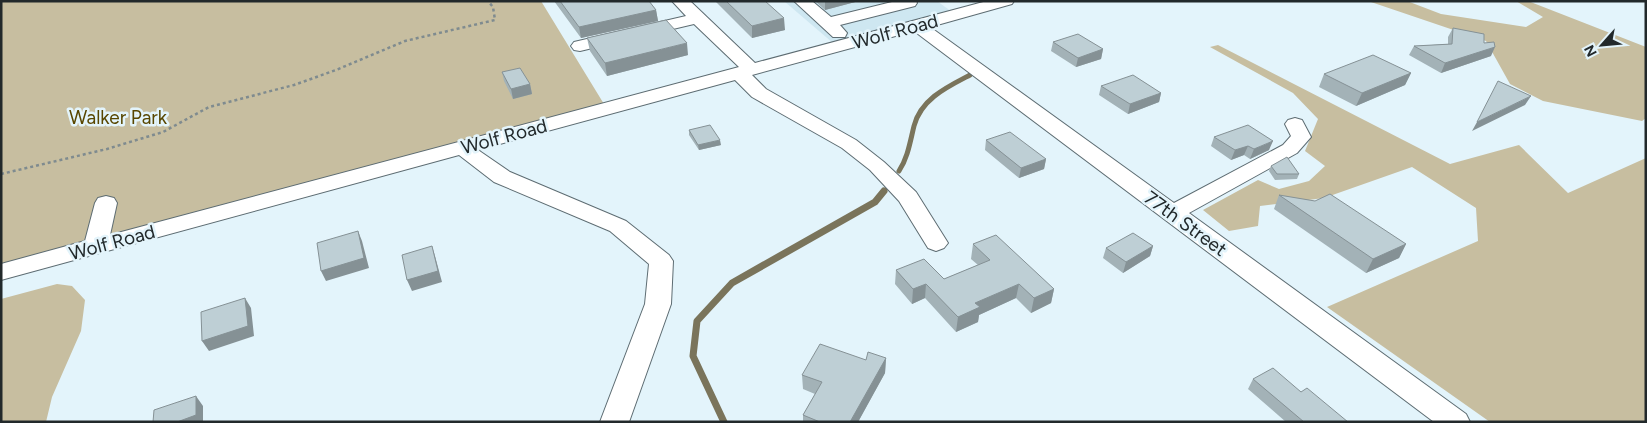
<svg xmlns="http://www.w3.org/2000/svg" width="1647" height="423" viewBox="0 0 1647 423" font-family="Figtree,sans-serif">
  <rect width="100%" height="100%" fill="#e3f4fb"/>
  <path fill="#cee7f1" d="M784,1H937L952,12L833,43Z"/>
  <path fill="#c7bea0" d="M1,1H541L607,109L1,268Z
    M1368,1H1407L1441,14L1526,27L1543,17L1516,1H1528L1646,47V118L1642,121L1543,101L1510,84L1486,41Z
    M1218,45L1450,164L1519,145L1568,193L1646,158V422H1490L1327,307L1478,241L1476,208L1412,167L1324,198L1260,206L1258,226L1229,231L1203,210L1258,180L1279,189L1309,181L1325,166L1305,151L1318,119L1293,93L1210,47Z
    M57,284L72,286L85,300L81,331L52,397L46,422H1V299Z"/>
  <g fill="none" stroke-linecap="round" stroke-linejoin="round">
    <path stroke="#7a745b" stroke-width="5" d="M899,171C908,157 910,142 914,126C921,99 947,87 970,75"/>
    <path stroke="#7a745b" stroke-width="7" d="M724,422L693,356L697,321L732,283L875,202L884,191"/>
    <defs>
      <path id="minor" d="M672,1H690L755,63L987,1H1014L1012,4L930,27L1174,203L1283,145L1291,136L1285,124L1288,120L1295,118L1302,120L1311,137L1297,153L1189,213L1466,414L1470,422H1434L914,31L752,75L766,89L856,140L884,162L916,192L948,243L944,248L936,251L928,248L899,201L870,170L842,148L752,97L735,80L478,150L510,172L626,221L669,255L673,261L671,304L629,422H600L645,304L649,264L610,231L494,182L459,155L1,280V264L85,241L95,203L98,198L106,196L114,198L117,203L110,235L739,67L694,24L580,51L574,50L571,46L574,42L686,16Z
        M794,1H812L831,17L896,1H916L917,3L915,6L840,25L847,33L845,37H833Z"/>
    </defs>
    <use href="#minor" stroke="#5d6c72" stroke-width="2"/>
    <path stroke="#7f8b8f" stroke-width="2.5" stroke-dasharray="3 3" stroke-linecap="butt" d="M1,174L107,149L163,132L209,107L294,85L336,70L405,41L495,20L493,7L488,1"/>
    <use href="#minor" fill="#fff" fill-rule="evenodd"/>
  </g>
  <path fill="#a3b2b7" d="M554,1H649L656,10L658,21L581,38Z
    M715,1H765L785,30L752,38Z
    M815,1H859L825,10Z
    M1453,28L1484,43L1491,56L1441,73L1409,55L1414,46L1448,44V37Z
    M587,38L688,55L607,76L590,51Z
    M1053,42L1103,49L1101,59L1076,67L1051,51Z
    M502,72L530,84L532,94L513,99L504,81Z
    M1411,73L1405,85L1356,106L1319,87L1324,74Z
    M1101,86L1161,93L1159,102L1128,114L1099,95Z
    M689,130L721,145L699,150L689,135Z
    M1214,137L1269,150L1250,159L1244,155L1231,160L1211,146Z
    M986,140L1046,159L1044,169L1019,178L985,150Z
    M1271,166L1299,174L1297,179L1275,180L1269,171Z
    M1279,195L1406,244L1399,258L1366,273L1274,209Z
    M973,244L1054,289L1051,303L1031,313L1016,298L979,315L978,322L956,332L925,298L912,304L895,284L896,270L944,279L978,265L971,259Z
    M1153,246L1150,256L1123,273L1103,258L1106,248Z
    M886,358L885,373L858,422H803V415L815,394L803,389L802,375L866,360Z
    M1253,379L1301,392L1348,422H1286L1248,389Z"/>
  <path fill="#859195" d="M825,1H859L825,10Z
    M656,10L658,21L581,38L579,27Z
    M784,18L785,30L752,38V26Z
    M687,43L688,55L607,76L605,63Z
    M1495,47L1491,56L1441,73L1445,63Z
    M1103,49L1101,59L1076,67L1078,58Z
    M1411,73L1405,85L1356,106L1362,93Z
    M530,84L532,94L513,99L511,89Z
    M1161,93L1159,102L1128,114L1130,104Z
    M1531,96L1525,105L1472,131L1477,122Z
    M720,140L721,145L699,150L698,145Z
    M1273,141L1269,150L1250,159L1254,149Z
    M1248,146L1244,155L1231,160L1235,150Z
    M1046,159L1044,169L1019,178L1021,168Z
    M358,231L362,241L369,268L326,281L321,271Z
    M1406,244L1399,258L1366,273L1373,259Z
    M432,246L435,256L442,282L412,291L407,280Z
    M1153,246L1150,256L1123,273L1126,262Z
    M926,284L925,298L912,304L913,289Z
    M1019,284L1016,298L979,315L978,322L956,332L958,317L975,303Z
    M1054,289L1051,303L1031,313L1034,298Z
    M245,298L251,308L254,336L209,351L202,341Z
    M886,358L885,373L858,422H850Z
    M196,396L203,406V422H177Z"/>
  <path fill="#becfd5" stroke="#859195" d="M560,1H649L656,10L579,27Z
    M726,1H765L784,18L752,26Z
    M666,20L687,43L605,63L587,38Z
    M1453,28L1484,34V43L1494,42L1495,47L1445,63L1414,46L1452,44Z
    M1078,34L1103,49L1078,58L1053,42Z
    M1373,55L1411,73L1362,93L1324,74Z
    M520,68L530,84L511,89L502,72Z
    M1133,75L1161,93L1130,104L1101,86Z
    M1498,81L1531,96L1477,122Z
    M710,125L720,140L698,145L689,130Z
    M1248,125L1273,141L1254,149L1248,146L1235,150L1214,137Z
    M1010,132L1046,159L1021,168L986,140Z
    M1287,157L1299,174H1277L1271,166Z
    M1330,194L1406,244L1373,259L1279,195L1315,201Z
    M358,231L364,258L321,271L317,243Z
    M1133,233L1153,246L1126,262L1106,248Z
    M996,235L1054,289L1034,298L1019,284L975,303L980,307L958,317L926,284L913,289L896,270L924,259L944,279L990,260L973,244Z
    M432,246L438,271L407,280L402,255Z
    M245,298L248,326L202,341L201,312Z
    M820,344L866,360L868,352L886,358L850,422H820L803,415L822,382L802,375Z
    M1273,368L1301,392L1307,388L1348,422H1304L1253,379Z
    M196,396V415L177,422H153L154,410Z"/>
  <g text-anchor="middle" stroke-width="5" stroke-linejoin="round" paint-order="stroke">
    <g font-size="19" fill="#22292b" stroke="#e3f4fb">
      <text transform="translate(895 31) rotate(-15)" y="7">Wolf Road</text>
      <text transform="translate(504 136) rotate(-15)" y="7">Wolf Road</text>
      <text transform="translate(1186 223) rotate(36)" y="7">77th Street</text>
      <text transform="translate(112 242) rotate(-15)" y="7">Wolf Road</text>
    </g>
    <g font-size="19" fill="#584600" stroke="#e3f4fb">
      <text x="118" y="124">Walker Park</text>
    </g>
  </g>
  <rect width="1647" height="423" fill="none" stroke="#22292b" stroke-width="5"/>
  <g transform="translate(1602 45) rotate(243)" stroke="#e3f4fb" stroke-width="4" paint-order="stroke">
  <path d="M0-4L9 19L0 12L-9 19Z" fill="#22292b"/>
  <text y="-8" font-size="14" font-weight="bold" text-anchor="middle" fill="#22292b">N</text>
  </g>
</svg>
